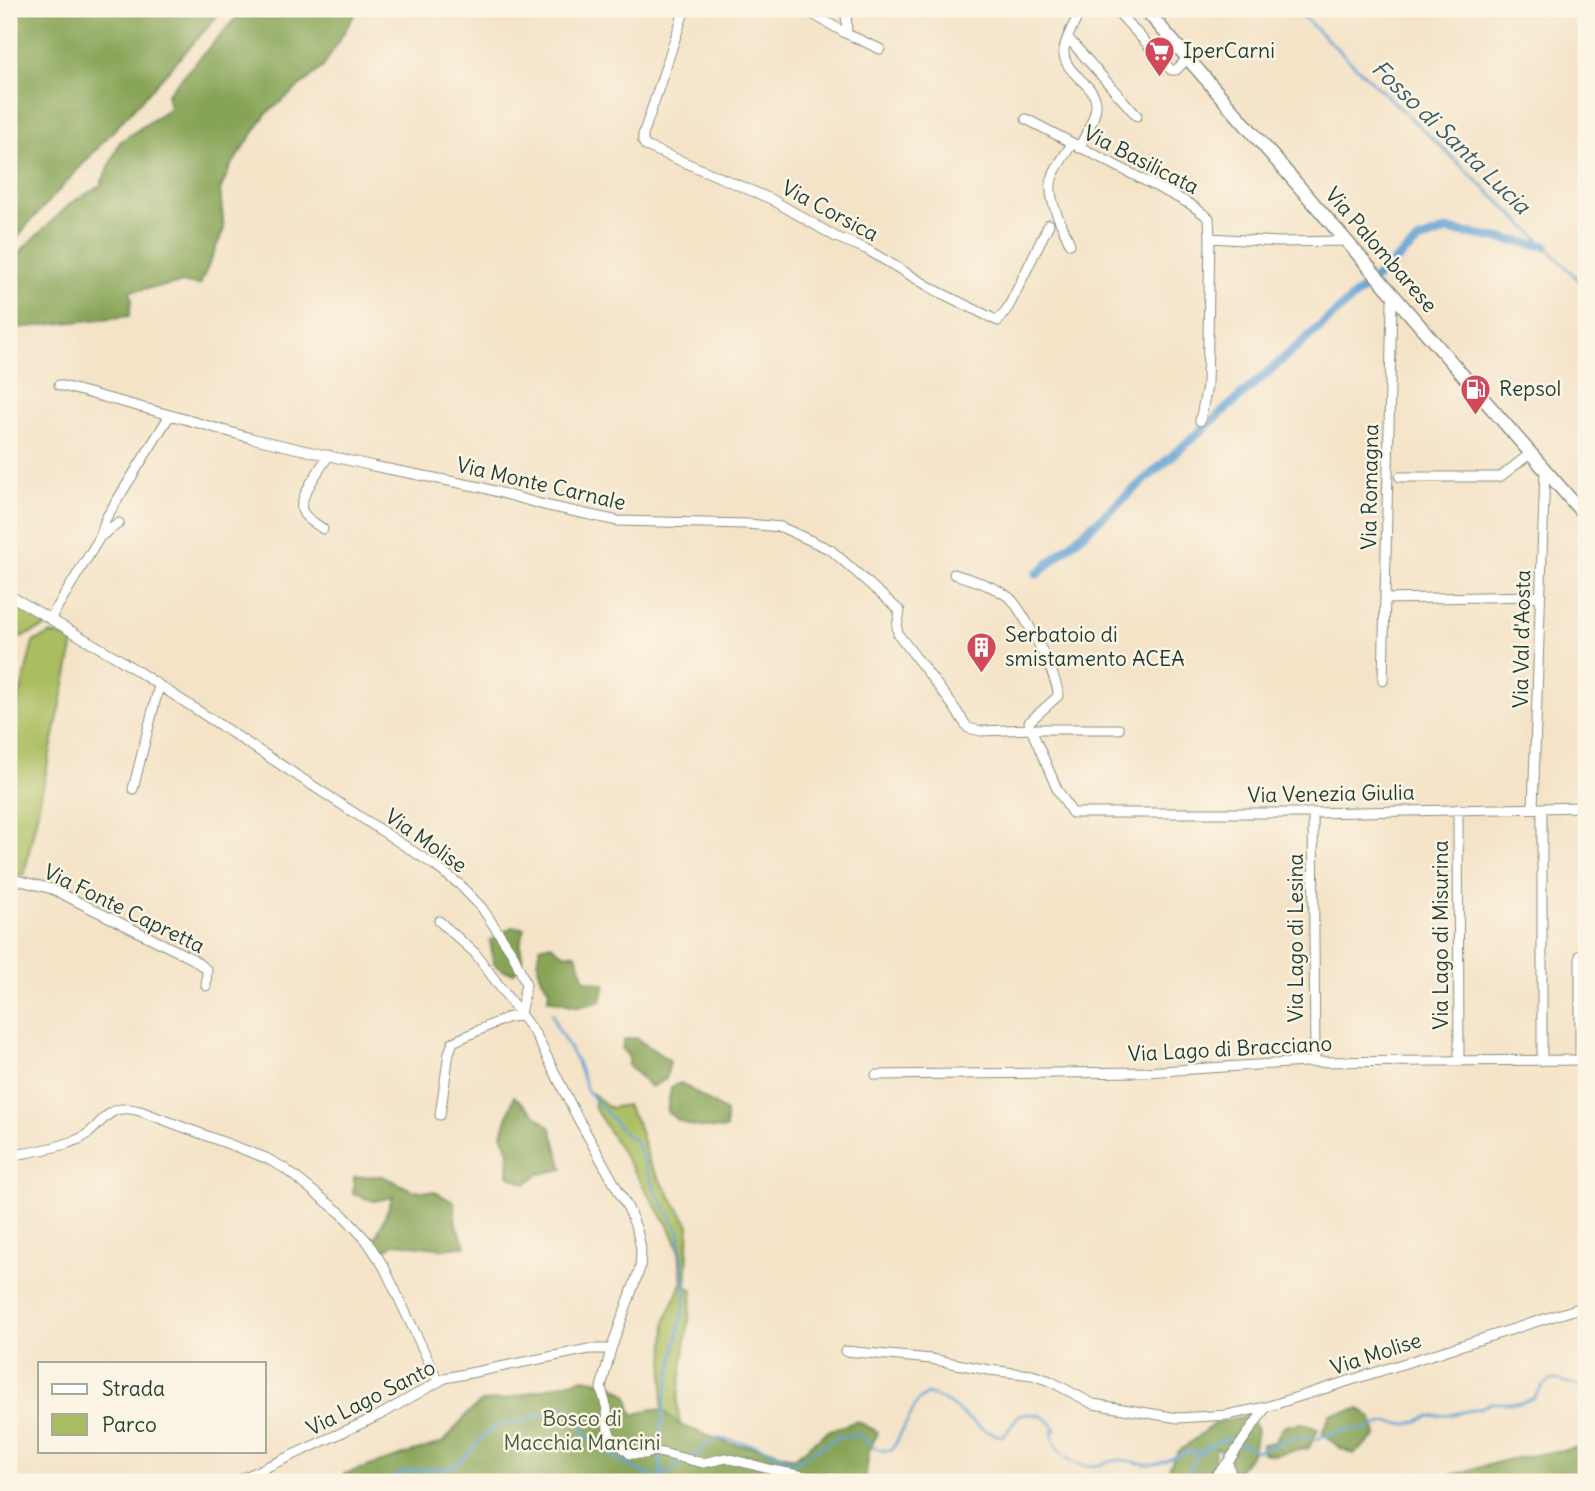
<svg xmlns="http://www.w3.org/2000/svg" width="1595" height="1491" viewBox="0 0 1595 1491" font-family="Delius,sans-serif">
  <rect width="100%" height="100%" fill="#fcf5e5"/>
  <filter id="ink" filterUnits="userSpaceOnUse"><feTurbulence type="fractalNoise" baseFrequency=".0143" numOctaves="2"/><feDisplacementMap in="SourceGraphic" scale="14" xChannelSelector="R" yChannelSelector="G"/><feConvolveMatrix kernelMatrix="1 2 1 2 8 2 1 2 1" color-interpolation-filters="sRGB"/></filter>
  <filter id="wash" filterUnits="userSpaceOnUse"><feTurbulence type="fractalNoise" baseFrequency=".00686" numOctaves="4" result="noise"/><feDisplacementMap in="SourceGraphic" scale="28" xChannelSelector="R" yChannelSelector="G"/><feGaussianBlur stdDeviation="1.57" result="paint"/><feColorMatrix in="noise" values="0 0 0 0 0 0 0 0 0 0 0 0 0 0 0 0 0 1.4 0 .05"/><feComposite in="paint" operator="in"/></filter>
  <g filter="url(#wash)">
    <rect width="100%" height="100%" fill="#f4e3c7"/>
    <path fill="#aabd61" stroke="#647d4a" stroke-width="2" d="M9,599L48,621V626L9,642Z
      M50,634L75,638L24,875L9,872V739L33,642Z
      M593,1094L610,1108L626,1105L637,1122L650,1164L689,1225L686,1286L693,1290L677,1404L680,1425L662,1410L666,1319L682,1283L679,1249L672,1232L595,1109Z"/>
    <path fill="#87a457" stroke="#537046" stroke-width="2" d="M9,9H222L208,27L29,223L9,249Z
      M244,9H358L323,67L266,114L231,166L220,190L224,229L200,285L184,283L130,291L132,300L129,316L9,329V262L71,203L100,186L120,142L170,108L167,94Z
      M512,927L524,928L520,946L523,959L514,973L502,970L494,964L490,941Z
      M551,944L563,953L576,954L585,980L605,984L601,1001L579,1007L548,999L549,989C539,978 535,961 540,947Z
      M636,1038L670,1061L666,1079L651,1087L628,1065L629,1057L622,1049L624,1040Z
      M681,1083L726,1112V1129C701,1128 686,1128 667,1112L671,1087Z
      M514,1096L551,1128L563,1169L539,1174L525,1184L508,1175L509,1151L502,1134Z
      M382,1176L412,1190L435,1192L454,1202L456,1226L466,1246L444,1249L396,1243L381,1253L374,1242L393,1197L374,1201L353,1194L354,1177Z
      M584,1378L610,1383L628,1396L631,1410L634,1415L651,1409L662,1410L680,1425L730,1444L764,1448L794,1458L828,1431L857,1421L878,1432L869,1451L865,1482H340L344,1474L444,1442L467,1414L482,1402L506,1399Z
      M1360,1409L1372,1418L1376,1436L1354,1454L1340,1448L1322,1433L1330,1414Z
      M1248,1415L1257,1430L1253,1452L1236,1473L1220,1468L1223,1451L1216,1448L1210,1477L1204,1482H1170L1169,1468L1177,1453L1215,1423Z
      M1302,1423L1318,1429L1309,1448L1274,1455L1263,1453L1262,1444L1274,1442L1284,1426Z
      M1586,1446V1482H1377L1419,1473L1444,1477L1506,1460Z"/>
    <g fill="none" stroke-linecap="round" stroke-linejoin="round">
      <path stroke="#64a3d6" stroke-width="2.5" d="M1295,9L1546,246L1586,288
        M552,1013L556,1025L577,1062L587,1090L624,1133L636,1142L654,1188L679,1232L686,1296L664,1405L660,1440L661,1476
        M692,1457L716,1438L756,1445L795,1462L838,1437L857,1434C869,1442 877,1454 892,1450L918,1401L927,1394C960,1402 971,1432 1004,1436L1018,1416C1035,1411 1047,1415 1056,1430L1052,1431C1052,1451 1073,1467 1092,1466C1102,1465 1110,1461 1119,1460C1130,1459 1141,1465 1151,1465C1168,1464 1182,1448 1202,1452
        M392,1482C401,1464 433,1471 450,1467C468,1462 478,1437 493,1428C503,1422 515,1423 524,1421C538,1417 550,1406 564,1408C577,1410 581,1426 587,1436C595,1448 646,1479 660,1476C668,1474 677,1466 683,1462
        M1184,1482L1196,1457L1210,1445L1229,1438L1257,1451L1293,1438L1315,1439L1348,1429L1366,1430L1375,1425L1388,1422L1407,1425L1430,1416L1449,1415L1480,1408L1491,1403H1521L1534,1398L1542,1386L1551,1380H1559L1586,1389"/>
      <path stroke="#64a3d6" stroke-width="9" d="M1037,574L1418,241L1447,230L1546,246"/>
    </g>
  </g>
  <g filter="url(#ink)">
    <g fill="none" stroke-linecap="round" stroke-linejoin="round">
      <defs>
        <path id="minor" d="M685,9L643,135V142L646,146L771,199L836,237L866,249L935,290L998,321L1009,306L1049,224
          M804,9L847,34L880,49
          M846,9L847,34
          M1115,9L1171,70H1176L1188,58
          M1068,38L1137,116
          M1026,119L1190,204L1209,218L1210,238L1279,242L1348,241
          M1079,148C1085,135 1095,120 1096,106C1098,84 1061,73 1064,50C1066,35 1076,21 1082,9
          M1070,244C1063,226 1046,199 1052,179C1056,166 1065,155 1072,144
          M59,385L170,415
          M1200,421L1207,386L1210,238
          M1400,477H1500L1531,453
          M323,529C317,524 305,519 302,510C298,498 322,466 329,455
          M101,536L119,523
          M954,574C972,580 995,586 1010,598C1022,609 1060,680 1058,696L1029,722
          M9,595L119,659L434,865L459,884L482,908L513,954L526,984L520,1014L536,1035L575,1113L628,1208L637,1230L641,1249L640,1268L611,1349L601,1388L607,1409L608,1430L612,1438L630,1454H646L654,1451L703,1463L726,1458L777,1471L809,1477L833,1478L846,1482
          M1385,599L1540,596
          M50,619L100,537L106,518L170,415L251,438L373,466L480,487L544,505L618,521L747,524L781,527L831,550L900,611L897,627L898,634L951,703L968,728L981,731L1031,729L1057,789L1072,813H1313L1586,807
          M1383,681L1392,301L1397,297
          M1031,729H1119
          M133,789L159,686
          M1533,808C1538,695 1540,583 1545,470
          M1458,809L1459,1061
          M1313,813L1315,1061
          M9,878L52,889L193,959L207,970L206,986
          M439,921L475,953L520,1014
          M1580,955V1060
          M1542,1061V808
          M876,1075L1145,1072L1305,1062L1586,1060
          M440,1115L449,1053L453,1042L506,1018L521,1015
          M9,1156C30,1152 54,1149 74,1141C104,1131 102,1100 140,1111L266,1158L284,1168L342,1214L367,1241L384,1267L438,1381
          M845,1351L931,1359L989,1370L1032,1375L1050,1381L1093,1404L1178,1418L1227,1415L1266,1407
          M1228,1462L1233,1482
          M234,1482L380,1415L445,1378L589,1349H611
          M1210,1482L1228,1462L1266,1407L1586,1306"/>
        <path id="secondary" d="M1145,9L1586,517"/>
      </defs>
      <use href="#minor" stroke="#8a907e" stroke-width="11"/>
      <use href="#secondary" stroke="#8a907e" stroke-width="15"/>
      <use href="#minor" stroke="#fff" stroke-width="9"/>
      <use href="#secondary" stroke="#fff" stroke-width="12"/>
    </g>
  </g>
  <defs>
    <symbol id="supermarket-pin" viewBox="-11 -11 22 30"><path d="M0 17L-7.5 6A9.5 9.5 0 1 1 7.5 6Z" fill="#d1495b" stroke="#fcf5e5"/><path d="M-6-5.5h2.5l.6 2H6L4.5 2H-2.5L-4.4-4H-6ZM-1.5 3.2a1.3 1.3 0 1 0 .1 0ZM3 3.2a1.3 1.3 0 1 0 .1 0Z" fill="#fff"/></symbol>
    <symbol id="fuel-pin" viewBox="-11 -11 22 30"><path d="M0 17L-7.5 6A9.5 9.5 0 1 1 7.5 6Z" fill="#d1495b" stroke="#fcf5e5"/><path d="M-5.5-6h7V0h2V4h1.3V-2.5L3-4.5l.8-.8L6-3V5H2.5V1h-1V6h-7ZM-4.2-4.7v3.2H.2V-4.7Z" fill="#fff"/></symbol>
    <symbol id="building-pin" viewBox="-11 -11 22 30"><path d="M0 17L-7.5 6A9.5 9.5 0 1 1 7.5 6Z" fill="#d1495b" stroke="#fcf5e5"/><path d="M-4-6H4V6H1V3H-1V6H-4ZM-2.5-4.3h1.7v1.8h-1.7ZM.8-4.3h1.7v1.8H.8ZM-2.5-1h1.7V.8h-1.7ZM.8-1h1.7V.8H.8Z" fill="#fff"/></symbol>
  </defs>
  <g fill-rule="evenodd">
    <use href="#supermarket-pin" x="1142" y="34" width="35" height="47"/>
    <use href="#fuel-pin" x="1458" y="372" width="35" height="47"/>
    <use href="#building-pin" x="964" y="630" width="35" height="47"/>
  </g>
  <g text-anchor="middle" stroke-width="5" stroke-linejoin="round" paint-order="stroke">
    <g font-size="21" fill="#1f3d34" stroke="#fcf5e5" text-anchor="start">
      <text x="1183" y="58">IperCarni</text>
      <text x="1499" y="396">Repsol</text>
      <text x="1005" y="642">Serbatoio di<tspan x="1005" dy="24">smistamento ACEA</tspan></text>
    </g>
    <g font-size="21" fill="#1f3d34" stroke="#fcf5e5">
      <text transform="translate(1141 160) rotate(27)" y="7">Via Basilicata</text>
      <text transform="translate(830 211) rotate(28)" y="7">Via Corsica</text>
      <text transform="translate(1381 250) rotate(49)" y="7">Via Palombarese</text>
      <text transform="translate(541 484) rotate(13)" y="7">Via Monte Carnale</text>
      <text transform="translate(1370 487) rotate(-89)" y="7">Via Romagna</text>
      <text transform="translate(1522 639) rotate(-89)" y="7">Via Val d'Aosta</text>
      <text transform="translate(1331 794) rotate(-1)" y="7">Via Venezia Giulia</text>
      <text transform="translate(426 841) rotate(35)" y="7">Via Molise</text>
      <text transform="translate(124 909) rotate(26)" y="7">Via Fonte Capretta</text>
      <text transform="translate(1441 935) rotate(-90)" y="7">Via Lago di Misurina</text>
      <text transform="translate(1296 938) rotate(-90)" y="7">Via Lago di Lesina</text>
      <text transform="translate(1230 1049) rotate(-3)" y="7">Via Lago di Bracciano</text>
      <text transform="translate(1376 1354) rotate(-18)" y="7">Via Molise</text>
      <text transform="translate(371 1398) rotate(-27)" y="7">Via Lago Santo</text>
    </g>
    <g font-size="21" fill="#425d3f" stroke="#fcf5e5">
      <text x="582" y="1426">Bosco di<tspan x="582" dy="24">Macchia Mancini</tspan></text>
    </g>
    <g font-size="23" font-style="italic" fill="#345c65" stroke="#fcf5e5">
      <text transform="translate(1451 137) rotate(44)" y="8">Fosso di Santa Lucia</text>
    </g>
  </g>
  <rect width="1595" height="1491" fill="none" stroke="#fcf5e5" stroke-width="35"/>
  <rect x="38" y="1362" width="228" height="91" fill="#fcf5e5" stroke="#a4ab9e" stroke-width="2"/>
  <rect x="52" y="1384" width="35" height="10" fill="#ffffff" stroke="#a4ab9e" stroke-width="2"/>
  <text x="102" y="1396" font-size="21" fill="#1f3d34">Strada</text>
  <rect x="52" y="1414" width="35" height="21" fill="#aabd61" stroke="#a4ab9e" stroke-width="2"/>
  <text x="102" y="1432" font-size="21" fill="#1f3d34">Parco</text>
</svg>
